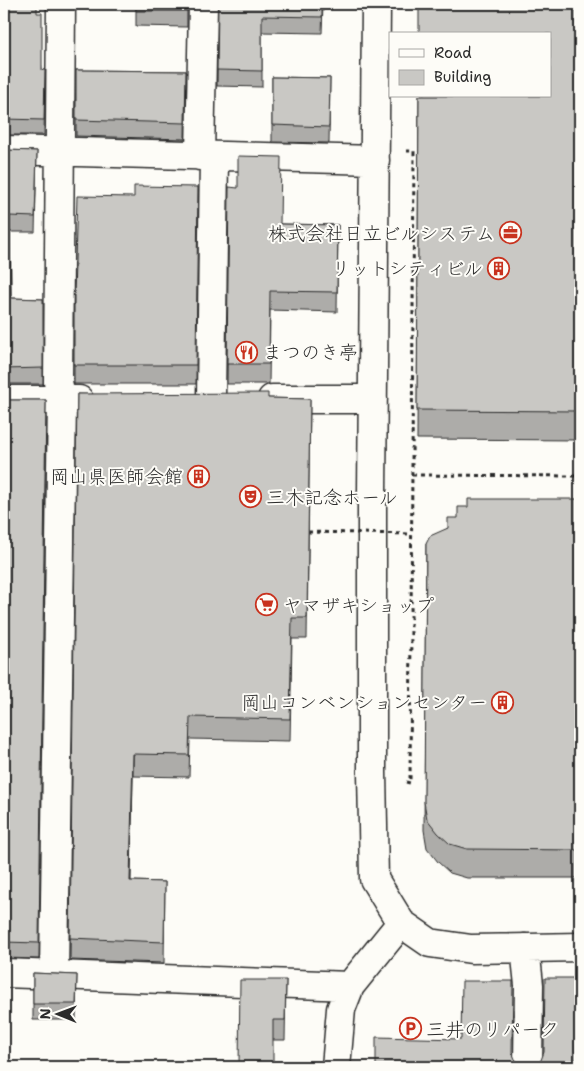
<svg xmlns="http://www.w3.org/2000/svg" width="584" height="1071" viewBox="0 0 584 1071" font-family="'Shantell Sans','Klee One',sans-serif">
  <rect width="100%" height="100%" fill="#fdfcf7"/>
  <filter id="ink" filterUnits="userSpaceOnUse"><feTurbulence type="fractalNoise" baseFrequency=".02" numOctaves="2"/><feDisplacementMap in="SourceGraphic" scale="10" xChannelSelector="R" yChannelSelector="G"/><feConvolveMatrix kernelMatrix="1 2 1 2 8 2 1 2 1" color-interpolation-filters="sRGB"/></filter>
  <g filter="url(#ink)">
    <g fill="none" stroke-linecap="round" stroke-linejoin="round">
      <defs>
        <path id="minor" d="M376,4L372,495V772L374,879L401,923L430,943L471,949L580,947
          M4,150L375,160
          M200,156L203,4
          M272,399H373
          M4,400H79
          M211,400L214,156
          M525,948L529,985L528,1067
          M4,973L350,986
          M54,974L62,400L58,382L61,4
          M336,1067L341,1009L350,986L401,923"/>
      </defs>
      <use href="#minor" stroke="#2b2b2b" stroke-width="31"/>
      <path stroke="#2b2b2b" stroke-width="3" stroke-dasharray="4 4" stroke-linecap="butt" d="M412,475L580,476
        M406,782L410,783L414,151H407"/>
      <use href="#minor" stroke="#fdfcf7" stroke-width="28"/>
      <path stroke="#2b2b2b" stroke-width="3" stroke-dasharray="4 4" stroke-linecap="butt" d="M308,532L412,534"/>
    </g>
    <path fill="#adaca9" stroke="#2b2b2b" d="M4,4L37,13L42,70H45L44,135H4Z
      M136,4H187V27L136,26Z
      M218,4H323L322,33L262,32V87L217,86Z
      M580,4V440L417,439L419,96Z
      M76,70L186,71L185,139L76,136Z
      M272,77L330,78L329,143L272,142Z
      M4,150L37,151L35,232H10L11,298L43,299V384H4Z
      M198,187L196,384H74V296L134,197Z
      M229,187L280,224L338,225L337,312L270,310L269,384H227Z
      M77,394L310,399L307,639H292L290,741L190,739L189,777L133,776L131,881L165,882L164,963L70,960Z
      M4,400H46L39,959L4,958Z
      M580,499V878H467L450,873L438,862L427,848L424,830L426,544L448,528L458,518Z
      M33,973L77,975L76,1020H33Z
      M286,980L285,1040H273L239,1067Z"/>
    <path fill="#8d8c89" stroke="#2b2b2b" d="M133,754V776L130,902V881Z
      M4,942H5V957L4,958Z"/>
    <path fill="#c9c8c4" stroke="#2b2b2b" d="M4,4H37V13H42V70H45L44,120L4,119Z
      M136,4H187V11H136Z
      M218,4H322V17L262,16V71L217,70Z
      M419,4H580V411L417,410L419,96H550V34H419Z
      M76,70L186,71L185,123L76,120Z
      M272,77L330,78L329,127L272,125Z
      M4,150L37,151L35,217L10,216L11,298L43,299V368L4,369Z
      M238,156L281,157L280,224L338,225L337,292L270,291L269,364H227L229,187L238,188Z
      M134,186L198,187L196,365H74V296L77,196L134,197Z
      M268,393V398L310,399L307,618H292L290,719L190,717L189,755L133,754L130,881L165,882L164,942L70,938L77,394Z
      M4,400H46L39,943L4,942Z
      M468,499H580V850L467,849L450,844L438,833L427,819L424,802L426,544L430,536L448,528V518H458V507H468Z
      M33,973L77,975L76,1004H33Z
      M545,978H580V1067H376V1037L461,1039L462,981H513L512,1052L515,1059L520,1064L528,1067L536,1065L541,1060L544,1052Z
      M240,980H286L285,1020H273V1067H239Z"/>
  </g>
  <defs>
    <symbol id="office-ring" viewBox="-11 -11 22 22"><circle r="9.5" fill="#fdfcf7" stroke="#c8321e" stroke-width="1.5"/><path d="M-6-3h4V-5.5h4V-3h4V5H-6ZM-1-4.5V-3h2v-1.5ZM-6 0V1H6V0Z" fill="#c8321e"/></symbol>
    <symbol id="building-ring" viewBox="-11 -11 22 22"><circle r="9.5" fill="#fdfcf7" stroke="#c8321e" stroke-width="1.5"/><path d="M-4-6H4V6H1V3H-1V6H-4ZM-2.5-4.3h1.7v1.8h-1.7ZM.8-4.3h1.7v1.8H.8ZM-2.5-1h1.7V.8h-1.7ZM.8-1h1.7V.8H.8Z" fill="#c8321e"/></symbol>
    <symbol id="restaurant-ring" viewBox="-11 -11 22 22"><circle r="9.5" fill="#fdfcf7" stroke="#c8321e" stroke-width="1.5"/><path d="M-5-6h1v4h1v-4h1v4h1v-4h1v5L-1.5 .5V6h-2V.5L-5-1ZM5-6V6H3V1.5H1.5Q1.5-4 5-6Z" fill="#c8321e"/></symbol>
    <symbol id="theatre-ring" viewBox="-11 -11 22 22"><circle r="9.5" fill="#fdfcf7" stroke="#c8321e" stroke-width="1.5"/><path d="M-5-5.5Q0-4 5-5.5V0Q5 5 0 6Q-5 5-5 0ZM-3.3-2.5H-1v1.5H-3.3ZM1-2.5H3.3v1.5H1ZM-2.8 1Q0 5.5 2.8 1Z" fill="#c8321e"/></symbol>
    <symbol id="supermarket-ring" viewBox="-11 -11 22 22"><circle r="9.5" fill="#fdfcf7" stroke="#c8321e" stroke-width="1.5"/><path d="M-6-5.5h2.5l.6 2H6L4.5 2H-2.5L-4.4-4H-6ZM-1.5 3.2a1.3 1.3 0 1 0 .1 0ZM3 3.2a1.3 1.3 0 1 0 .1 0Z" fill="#c8321e"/></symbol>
    <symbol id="parking-ring" viewBox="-11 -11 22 22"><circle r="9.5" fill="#fdfcf7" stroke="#c8321e" stroke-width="1.5"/><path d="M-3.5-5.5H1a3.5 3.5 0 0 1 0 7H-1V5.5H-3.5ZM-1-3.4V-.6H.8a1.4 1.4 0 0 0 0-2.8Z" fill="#c8321e"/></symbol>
  </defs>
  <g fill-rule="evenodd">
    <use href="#office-ring" x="498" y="220" width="25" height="25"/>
    <use href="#building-ring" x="486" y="256" width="25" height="25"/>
    <use href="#restaurant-ring" x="234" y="340" width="25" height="25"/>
    <use href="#building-ring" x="186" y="464" width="25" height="25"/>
    <use href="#theatre-ring" x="238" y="484" width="25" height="25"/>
    <use href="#supermarket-ring" x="254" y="592" width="25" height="25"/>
    <use href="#building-ring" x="490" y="690" width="25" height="25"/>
    <use href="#parking-ring" x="398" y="1016" width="25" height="25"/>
  </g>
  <g text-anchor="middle" stroke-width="4" stroke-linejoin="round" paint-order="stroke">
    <g font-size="19" fill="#2b2b2b" stroke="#fdfcf7" text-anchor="end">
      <text x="495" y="240">株式会社日立ビルシステム</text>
      <text x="483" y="275">リットシティビル</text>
      <text x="263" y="359" text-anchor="start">まつのき亭</text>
      <text x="183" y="483">岡山県医師会館</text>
      <text x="266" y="504" text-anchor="start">三木記念ホール</text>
      <text x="283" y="612" text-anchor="start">ヤマザキショップ</text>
      <text x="487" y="709">岡山コンベンションセンター</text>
      <text x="426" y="1036" text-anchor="start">三井のリパーク</text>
    </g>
  </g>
  <rect width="584" height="1071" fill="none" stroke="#fdfcf7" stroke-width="20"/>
  <rect x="10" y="10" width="564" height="1051" fill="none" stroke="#2b2b2b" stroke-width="2" filter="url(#ink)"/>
  <rect x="389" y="32" width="162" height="65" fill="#fdfcf7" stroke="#a9a8a5"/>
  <rect x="399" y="49" width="25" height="8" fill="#fdfcf7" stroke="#a9a8a5"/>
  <text x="434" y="58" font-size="15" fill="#2b2b2b">Road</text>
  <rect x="399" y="70" width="25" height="15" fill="#c9c8c4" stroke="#a9a8a5"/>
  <text x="434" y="82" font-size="15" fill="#2b2b2b">Building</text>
  <g transform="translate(58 1014) rotate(271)" stroke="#fdfcf7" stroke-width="4" paint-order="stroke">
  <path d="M0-4L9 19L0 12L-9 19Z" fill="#2b2b2b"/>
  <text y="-8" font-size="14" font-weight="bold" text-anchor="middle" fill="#2b2b2b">N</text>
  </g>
</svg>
